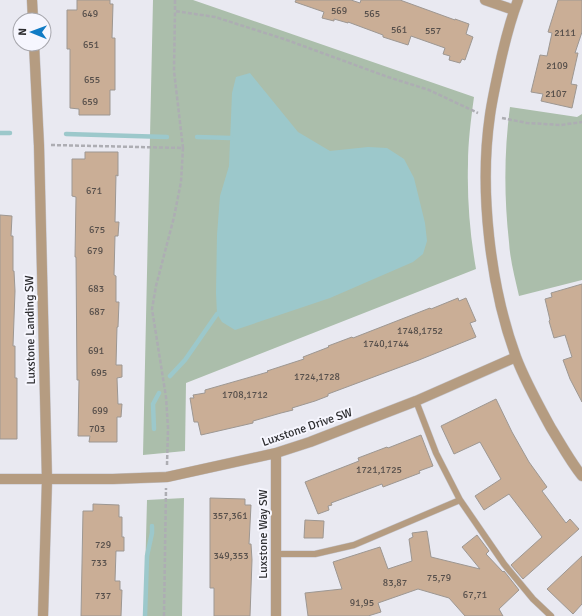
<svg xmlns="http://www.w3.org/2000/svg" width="582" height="616" viewBox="0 0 582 616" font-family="Signika,sans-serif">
  <rect width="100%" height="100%" fill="#e9e9f1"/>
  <path fill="#abbeab" d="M153,0H193L474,97C471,119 468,142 468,164C467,199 470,235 476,269L186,383L185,451L143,455Z
    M510,107L577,117L582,114V280L519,296C515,278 510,260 509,242C504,197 504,152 510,107Z
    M184,498L182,616H144L147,500Z"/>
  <path fill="#9cc8cb" d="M250,73L298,132L330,151L368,147L387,148L404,159L414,178L425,223L427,241L423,254L413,262L330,298L235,330L222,322L217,314L216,293L217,235L220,196L229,166L232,93L236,77Z"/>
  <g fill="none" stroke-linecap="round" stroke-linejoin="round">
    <path stroke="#9cc8cb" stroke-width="4.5" d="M0,133H10
      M66,134L167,137
      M197,137L231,138
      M170,376L185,360L217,314
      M154,429L153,404L159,393
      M145,616L147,556L152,533V526"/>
  </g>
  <path fill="#caae96" stroke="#9d9792" d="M77,0H110V4H113L112,38H115V90H110V115H79V109L70,108V49H67V10H77Z
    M296,0H351L360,3L361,0H400L455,20V19L469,24L466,34L473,37L465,60L462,59L460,63L449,60L450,56L443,54L445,48L411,36L408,45L383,37V35L348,22V23L334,19V21L322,18L324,12L295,2Z
    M558,0H582V32L575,53H578L571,84L577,85L572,108L541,101L543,94L531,92L540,55L547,56L552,33L548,32Z
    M85,152H118V176L116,175L115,222H119L118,236H115L114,275L116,276V302H119L118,327H117L116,365H122V377L117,378L118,404H122L121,417H117V442H89L90,436H78L79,380H77L76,257H75L76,197L72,196V159H85Z
    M0,215L12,216L11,236H13V271H14L15,291L13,346H15V378H17V439H0Z
    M582,284V402L570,379L563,360L572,357L565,335L554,338L549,321L550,320L545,299L552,297L551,293Z
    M458,298L459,301L466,298L476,321L470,323L476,337L419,360L328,394V396L315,401L292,408L293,410L281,413L253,421V423L201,435L198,422H194L190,398H194L193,395L205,393V390L268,372L267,371L304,359L303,357L329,347L328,346L352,337L353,338L430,308L431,309Z
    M496,399L512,432L529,462L547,487L542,491L566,523L570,519L579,529L523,579L511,565L542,537L509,494L484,510L475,496L501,479L480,442L454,454L441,426Z
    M421,435L433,466L419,471L420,473L383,487L382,484L331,503L332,505L328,506L329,510L318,514L305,482L359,461L358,458L387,447L388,448Z
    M210,498L245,499V505H251L249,544H251L252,560L250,616H214V588H210Z
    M93,504L119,505V517H122V537H124V551H116L115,581H120V590H122L121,616H81L83,511H93Z
    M305,520L324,521L323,538H304Z
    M427,531L431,557L480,569L462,547L477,535L489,551L486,554L503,572L504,571L519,590L499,609L503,616H465L449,598L418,589L378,603L381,612L368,616H308L305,593L342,589L333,562L380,547L388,569L412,561L409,539L413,537L412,533Z
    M582,556V604L573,614L547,589Z"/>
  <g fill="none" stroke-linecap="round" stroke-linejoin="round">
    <defs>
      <path id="lane" d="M416,401L436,453L460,500L504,564L533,599L551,616
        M276,554H315L354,545L460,500"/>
      <path id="street" d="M32,0L33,20
        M485,0L514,10
        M518,0C509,24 503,49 498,73C495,87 492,101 490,115C479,190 490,286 516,357C525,381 539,406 551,428C561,444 570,461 582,476
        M34,44L39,146L47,480L43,616
        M0,479H113L167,477L276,453L310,442L416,401L516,357
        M276,616V453"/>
    </defs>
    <use href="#lane" stroke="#c4c4cb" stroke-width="7"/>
    <use href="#street" stroke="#c4c4cb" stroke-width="11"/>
    <path stroke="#adadb3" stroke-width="2.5" stroke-dasharray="4 2" stroke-linecap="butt" d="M175,0V11L215,17L284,39L388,77L429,90L478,113
      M502,118L527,123L561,125L582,122
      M51,145L183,148L174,71L175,11
      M167,465L168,428L166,397L152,309L156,286L174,217L181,182L183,148
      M164,616L166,488"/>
    <use href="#lane" stroke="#b59c81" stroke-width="6"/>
    <use href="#street" stroke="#b59c81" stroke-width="10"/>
  </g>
  <g text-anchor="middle" stroke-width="4" stroke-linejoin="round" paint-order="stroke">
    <g font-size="10" fill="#564f4b">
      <text x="339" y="14">569</text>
      <text x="90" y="17">649</text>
      <text x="372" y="17">565</text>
      <text x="399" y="33">561</text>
      <text x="433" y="34">557</text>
      <text x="565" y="36">2111</text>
      <text x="91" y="48">651</text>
      <text x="557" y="69">2109</text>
      <text x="92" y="83">655</text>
      <text x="556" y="97">2107</text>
      <text x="90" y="105">659</text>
      <text x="94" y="194">671</text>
      <text x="97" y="233">675</text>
      <text x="95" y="254">679</text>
      <text x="96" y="292">683</text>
      <text x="97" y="315">687</text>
      <text x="420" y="334">1748,1752</text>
      <text x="386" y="347">1740,1744</text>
      <text x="96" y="354">691</text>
      <text x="99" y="376">695</text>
      <text x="317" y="380">1724,1728</text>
      <text x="245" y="398">1708,1712</text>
      <text x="100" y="414">699</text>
      <text x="97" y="432">703</text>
      <text x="379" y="473">1721,1725</text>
      <text x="230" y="519">357,361</text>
      <text x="103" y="548">729</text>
      <text x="231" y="559">349,353</text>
      <text x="99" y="566">733</text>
      <text x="439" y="581">75,79</text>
      <text x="395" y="586">83,87</text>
      <text x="475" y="598">67,71</text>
      <text x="103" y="599">737</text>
      <text x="362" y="606">91,95</text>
    </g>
    <g font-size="12" fill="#2f2f32" stroke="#f6f6fe">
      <text transform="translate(30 330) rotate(-91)" y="4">Luxstone Landing SW</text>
      <text transform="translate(307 427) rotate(-19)" y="4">Luxstone Drive SW</text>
      <text transform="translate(263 534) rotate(-90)" y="4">Luxstone Way SW</text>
    </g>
  </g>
  <g transform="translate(32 32) rotate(271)"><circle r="19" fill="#f6f6fe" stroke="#a6a6ac"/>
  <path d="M0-3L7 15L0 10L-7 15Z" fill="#107bc5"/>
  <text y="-6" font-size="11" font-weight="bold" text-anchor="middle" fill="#2f2f32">N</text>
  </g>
</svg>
